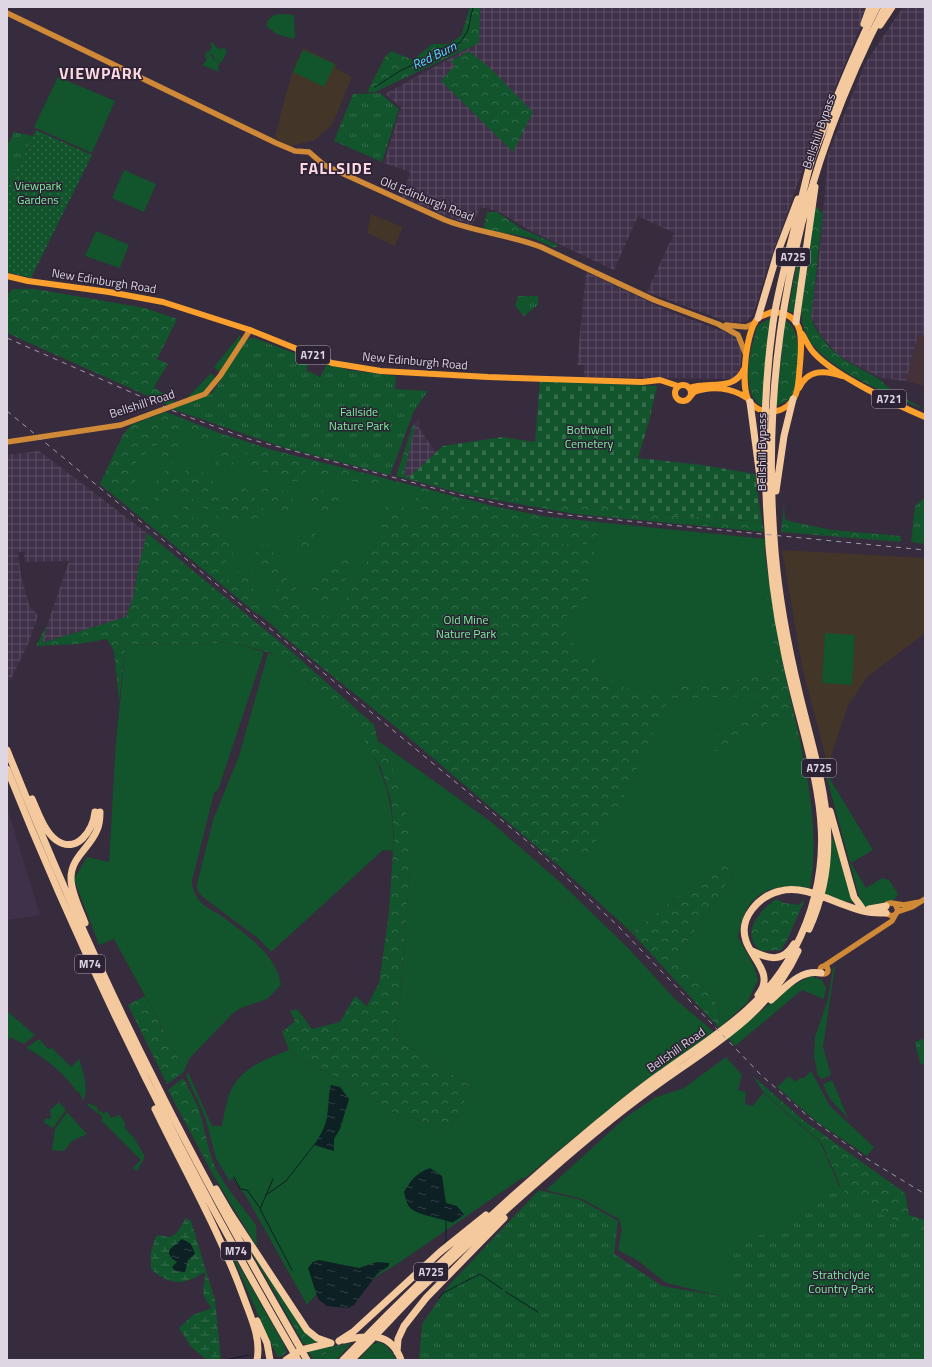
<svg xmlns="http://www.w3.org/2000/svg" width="932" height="1367" viewBox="0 0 932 1367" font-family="'Titillium Web',sans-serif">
  <defs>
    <pattern id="industrial-grid" width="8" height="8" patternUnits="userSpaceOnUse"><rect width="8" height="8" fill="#40314a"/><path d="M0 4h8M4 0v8" fill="none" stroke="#5b4e64"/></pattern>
    <pattern id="forest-crowns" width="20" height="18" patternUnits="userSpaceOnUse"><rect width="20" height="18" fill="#12542b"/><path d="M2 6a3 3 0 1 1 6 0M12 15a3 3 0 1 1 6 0" fill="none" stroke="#346c4a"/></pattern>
    <pattern id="wetland-marsh" width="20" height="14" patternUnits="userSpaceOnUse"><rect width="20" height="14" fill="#12542b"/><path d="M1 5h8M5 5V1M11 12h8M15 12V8" fill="none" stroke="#346c4a"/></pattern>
    <pattern id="cemetery-stones" width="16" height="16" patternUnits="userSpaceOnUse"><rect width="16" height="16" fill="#12542b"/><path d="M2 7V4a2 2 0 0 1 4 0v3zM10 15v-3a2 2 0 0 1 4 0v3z" fill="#346c4a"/></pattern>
    <pattern id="park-tufts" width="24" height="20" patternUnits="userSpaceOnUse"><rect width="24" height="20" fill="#12542b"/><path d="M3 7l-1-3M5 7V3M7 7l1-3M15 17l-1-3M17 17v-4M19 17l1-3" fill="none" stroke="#346c4a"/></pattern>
    <pattern id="garden-dots" width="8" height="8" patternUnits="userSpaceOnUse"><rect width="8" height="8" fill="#12542b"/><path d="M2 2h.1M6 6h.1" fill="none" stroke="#346c4a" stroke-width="1.8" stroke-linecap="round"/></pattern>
    <pattern id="water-ripples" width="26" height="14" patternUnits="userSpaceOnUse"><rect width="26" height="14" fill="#0d2024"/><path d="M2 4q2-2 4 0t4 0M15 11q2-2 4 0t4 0" fill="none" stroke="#304044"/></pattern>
  </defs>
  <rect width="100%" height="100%" fill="#372b3e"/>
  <path fill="#453239" d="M918,335L925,337V386L906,381Z"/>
  <path fill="url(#industrial-grid)" d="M480,7H867L861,25L813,141L767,269L753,315L745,322H728L647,292L674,233L638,216L614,270L529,230L500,212L481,207L472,225L443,215L402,197L410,172L384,163L401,107L385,94L478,43Z
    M903,7H925V337L918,335L906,381L881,378L839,356L822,337L811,317L820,249L828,154L866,62Z
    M586,272L671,312L733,335L741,344L742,355L739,373L731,379L584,377V365H577Z
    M419,420V428L435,451L434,454L408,478L404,473L414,426L413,425L415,422Z
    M39,451L147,533V537L138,569L134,595L126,617L41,643L69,561L25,562L24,552H18L21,576L29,605L38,616L29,642L10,681L7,680V455Z"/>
  <path fill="#433527" d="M303,48L336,64L335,68L352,77L332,125L315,140L291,146L276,139L275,136L292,72Z
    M371,214L403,227L395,246L367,233Z
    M782,550L925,558V633L867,677L848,706L832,753L829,770L802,667Z"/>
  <path fill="#40314a" d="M7,807L40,915L7,920Z"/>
  <path fill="#12542b" d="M281,14L294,15L295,37L293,39L277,34L267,27V21L274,15Z
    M303,50L335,64L324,87L293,72Z
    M210,51L209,53L216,62L224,58C222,65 216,61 219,72L202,65L207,60L205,56L206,52Z
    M58,77L115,101L92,153L34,127Z
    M124,170L156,184L144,212L112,198Z
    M96,231L129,245L120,268L85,256Z
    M240,335L241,340L220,371H218L214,367Z
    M211,373L214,376L215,380L204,392L186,399Z
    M166,412L219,433L272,450L496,507L547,517L766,539V545L764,547C770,587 775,628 783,667C798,738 823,816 810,888C768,882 745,894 738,937L754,966L758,980L747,1003L719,1028L720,1008L678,954L733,875L722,861L632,933L556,863L412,740L100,484L123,435L131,425Z
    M825,633L855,635L852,685L822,683Z
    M231,642L264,652L218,790L214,793L192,881C192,888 195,895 200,901C204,907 214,911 220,915C244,933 277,954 281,985L267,999L241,1008L233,1013L189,1059L184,1072L172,1045L114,939L99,945L74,879L87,857L109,862L116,741L126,644L179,645Z
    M268,653C285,658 299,674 312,685C325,697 345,711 355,724C382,762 396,805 393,851L383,850L271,952L259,939L204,898L198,892L197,884L213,820L239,756Z
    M378,741L490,821L561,883L628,948L675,999L714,1032L635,1088L525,1178H522L400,1262L351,1292L323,1287L307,1305L247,1198L232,1177L230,1182L216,1158L205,1117L186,1075L188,1072L212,1126H222C224,1115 226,1102 230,1092C241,1068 265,1059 289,1050L317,1068L352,1084L393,1112L449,1130L472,1087L394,1037L400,998L410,867L390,762Z
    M825,771L873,850L851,863L866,888L882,878L889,880L898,894L894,900L862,908Z
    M832,836L858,903L822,898Z
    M833,967H835L823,1047L831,1075L822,1079L818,1076L814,1056L815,1037L828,999Z
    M811,976L822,980L826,988L824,999L802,990L735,1046L728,1038L790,987Z
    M7,1011L35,1035L24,1044L10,1037L7,1043Z
    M39,1039L48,1049L52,1048L71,1067L79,1059C84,1074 88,1086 84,1101L78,1091L77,1092C65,1074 45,1057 26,1048Z
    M726,1057L742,1075L738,1090L746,1092L745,1104L753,1106L763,1093L820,1142L840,1188L729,1298L666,1283L637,1260L618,1250L622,1229L619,1219L582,1199L546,1190L626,1117L654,1098L684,1088Z
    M811,1071L830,1106L874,1147L867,1156L817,1122L777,1087L789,1076L795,1082L800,1078H804Z
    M832,1080L848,1118L830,1099L823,1084Z
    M59,1102L66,1110L53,1128L44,1123L45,1119L51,1118L50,1110Z
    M89,1103L97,1107L99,1112L102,1111L104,1114L107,1111L111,1118L120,1115L125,1123V1128L134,1138L144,1155V1159L137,1171L133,1168L141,1160L101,1120L103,1117L87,1105Z
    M67,1112L87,1134L72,1141L64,1151L52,1150L55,1129Z
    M216,1169L227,1187L256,1225L257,1247L212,1173Z
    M246,1243L305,1331L313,1340L319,1342L304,1345L306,1342L304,1333L266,1276L300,1338Z
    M227,1244L286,1348L280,1343L262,1318L260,1319Z
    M377,1341L387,1346L397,1360H358L373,1344H376Z
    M352,1343L336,1360L313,1359Z"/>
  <path fill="url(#forest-crowns)" d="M470,7H480L479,43L375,92H367L385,57L391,51L413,60L432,44H448L461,36Z
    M469,51L490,68L533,112L513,152L441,81L455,65L451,61Z
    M814,205L823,213L811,318L816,330L830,348L843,359L879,379L892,391L925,410C892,396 825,369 808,338C803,329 801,317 801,308Z
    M487,212H497L522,229L558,245L555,248L532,238L483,229Z
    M798,257L800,273L795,313L788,311Z
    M12,289H35L145,308L177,319L157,359L168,364L154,387L175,402L168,405L7,333V296Z
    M771,318L763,407C738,392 751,349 757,327L760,324Z
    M785,320C804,331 800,375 793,393C790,400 783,404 776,406Z
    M166,412L219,433L272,450L388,479L387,485L384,488L306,471L304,480L283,482L269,473L246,467L248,454L236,450L231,472L213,468L223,444L186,434L173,439L181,443V451L170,467L159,463L167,441L150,447L147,452L137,460C129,497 146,502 171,523L175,512C184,519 196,516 206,521C213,525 220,529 229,532L236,547L232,551L233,554L225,562L222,580H231L241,568L252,569L254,600L262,611L257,614L100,484L123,435L131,425Z
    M413,425L415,426L404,473L408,478L456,489L528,501H562L660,514L762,522L764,532L575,514L468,495L396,476Z
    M187,467C203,469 218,482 222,498L218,506L205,510L199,501L195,488L184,477Z
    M165,471C181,475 192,495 197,510L184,511L181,499L174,492L167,504L160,506L153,497L152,486Z
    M395,481L496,507L547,517L599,522L597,539L586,544H578L530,535L496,525L470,506L395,486Z
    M239,486L245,488L264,509L262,516C251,520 224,527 216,516L233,489Z
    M259,488L292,492L293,500L282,521L271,504L263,500L257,490Z
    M312,488L343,496L335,516L322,514L306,499Z
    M416,497L433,504L464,507L498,529L536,540L585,547L596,543L587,599L559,622L580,655L595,659V670L625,688L651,693L670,694L674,683L714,684L777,673L767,594H771L783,665L802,749L789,712L716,752L713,744L710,740L760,702L772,700L770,696L669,698L625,794L590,851L556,863L412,740L278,632L285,617L272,607L274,591L296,582H300L295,591L303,606L333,619L341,609L380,538L386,505L402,503L409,524L422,535Z
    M784,505L785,519L789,521L832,530L901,536V542L781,532Z
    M147,533L291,651L374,725L378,741L390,762L404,803L410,833V867L400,998L394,1037L472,1087L449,1130L393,1112L352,1084L317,1068L289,1050L282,1032L295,1021L290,1011L297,1009L312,1029L340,1022L355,996L367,1006L379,983L389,913L394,836L391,800L381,768L355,724L291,666L271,653L231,642L179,645L126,644L119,701L114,651L107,639L79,644L36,646L47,625L42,643L126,617L134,595L138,569Z
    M300,533H315L316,541L307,553L299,552L293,544Z
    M258,545H269L288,579L282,584C270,580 261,567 254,556Z
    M347,547L350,572L329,604L320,605L312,589L328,567Z
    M722,860L733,875L678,954L720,1008L719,1028L632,933Z
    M776,899L784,903L799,905L805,899L787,940L781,950L761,951C739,934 759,911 776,899Z
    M145,996L172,1045L184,1072L167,1084L128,1005Z
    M753,1076L803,1120L905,1193L909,1215L925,1220V1238L838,1192L840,1185L821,1142L764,1093Z
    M182,1079H184L199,1109L211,1157L216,1169L212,1173L168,1090Z
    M266,1276L304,1333L307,1339L304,1345Z
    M266,1317L287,1352L280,1357L277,1356L260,1319Z
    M351,1343L313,1359L308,1351Z"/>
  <path fill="url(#wetland-marsh)" d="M186,1218L191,1221L215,1300L221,1360H207L191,1347L179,1328L193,1315L212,1308C201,1295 202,1292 206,1274L203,1273C183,1286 169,1285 151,1269V1252L156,1236C161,1234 164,1237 169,1237C177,1236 182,1225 186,1218Z"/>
  <path fill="url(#cemetery-stones)" d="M540,381L657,386L649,421L638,458L703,465L755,474L762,522L659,514L562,501H528L456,489L408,478L443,446L502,437L535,442Z"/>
  <path fill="url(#park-tufts)" d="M213,42L215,46L220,49L224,48L227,51L224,58L216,62L213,55L209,53L212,47L210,44Z
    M380,93L399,109L382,162L334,141L353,94Z
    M14,132L33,136L17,170L7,183V146Z
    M518,296H538V305L524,316L515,306Z
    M254,338L310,359L306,370L320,377L327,364L349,370L396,376L395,389L428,391L414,411L390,475L282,447L172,409L212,393L247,339Z
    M925,497V544L911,542L915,506Z
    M925,1038V1065L920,1063L915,1042Z
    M838,1187L868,1208L925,1233V1360H419L422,1324L449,1285L539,1190L581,1200L618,1221L614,1254L662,1286L727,1297L731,1249L806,1212Z"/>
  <path fill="url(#garden-dots)" d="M36,130L92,155L31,278L7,272V183L17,170Z"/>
  <path fill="url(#water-ripples)" d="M331,1085L340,1087L349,1099L340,1129L334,1139V1151L314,1145C320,1136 325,1128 327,1117C329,1106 328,1096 331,1085Z
    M430,1168L442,1176L446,1203L457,1206L464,1215L452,1223C441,1217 414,1216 408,1205C406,1201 405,1196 404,1192C411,1180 416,1173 430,1168Z
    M182,1239L191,1244L195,1254L188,1260L185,1272L175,1271L172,1267L177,1262L171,1258L169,1253L170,1249Z
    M319,1260L359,1268L377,1262L389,1263V1266L377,1274L354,1305L348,1308L327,1306L318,1299L308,1268L313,1262Z"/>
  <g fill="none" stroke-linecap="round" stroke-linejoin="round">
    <path stroke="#0d2024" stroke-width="1" d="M375,87L400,71L461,42L468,30L473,7
      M234,1177L240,1189L247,1190L260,1208
      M273,1179L260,1209L292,1270
      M266,1195L286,1181L314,1145
      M443,1246L446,1240V1220
      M506,1292L538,1312
      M439,1298L443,1293L480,1274L502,1289
      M225,1360L249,1355"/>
    <path stroke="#cf8937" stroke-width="5.5" d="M7,13L276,143L295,151L309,152L324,165L445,220C476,232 510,235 541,247L654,300L718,324L738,335L746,355
      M726,325L746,327L755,323
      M7,442L121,425L205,394L220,376L250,330
      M897,912L912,907L925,899
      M896,914L892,916L887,914L885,910L887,904L891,903L904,905L920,902
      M820 970a4 4 0 1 1 8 0a4 4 0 1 1-8 0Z
      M824,966L892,921L898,910L895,904"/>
    <path stroke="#fba02d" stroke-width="6" d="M7,276L28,281L109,292L163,302L250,330L332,363L381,371L488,377L642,382L660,380L678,386
      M772,312C805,313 802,339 800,364C799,373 799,385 796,394C788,414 762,418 749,401C740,387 746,330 758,318C762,315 768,314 772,312Z
      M802,334C806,340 809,348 814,353C835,376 895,404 925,417
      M675 393a8 8 0 1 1 16 0a8 8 0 1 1-16 0Z
      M689,388C709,381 734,392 744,369
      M799,388C808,369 825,370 842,376
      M689,398L694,392C712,385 732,388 747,398"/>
    <path stroke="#f5c99e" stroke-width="7" d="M864,24L870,7
      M880,25L892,7
      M758,318L777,254L798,199
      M796,322L815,187
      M750,402L761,485
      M776,491L784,436L793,399
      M7,750C52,862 100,973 155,1081C202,1176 254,1268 307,1360
      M7,769C89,974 187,1170 298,1360
      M32,799C38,812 44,831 56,840C77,855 93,830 95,812
      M830,811L854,897L862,908
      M869,909L886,906
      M85,923C80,909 71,893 71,878C71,857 90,848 97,830C100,824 100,818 100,812
      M809,929C847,845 819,776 799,692C788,646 779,599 775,551C759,360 797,177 885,7
      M752,951C768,959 783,963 794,944
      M758,995C775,975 752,959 746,941C738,918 759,896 780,891C807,883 841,908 868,912C874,913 880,913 886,913
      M771,1000C786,987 800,969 821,973
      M155,1109C186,1173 221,1234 245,1301C252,1320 261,1339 257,1360
      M216,1189L230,1213L307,1330L317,1338L331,1343
      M257,1321L267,1343L270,1360
      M344,1340C368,1335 391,1331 401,1360
      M339,1341L353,1332L440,1252L486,1215
      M397,1352L398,1339L404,1326L426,1298L504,1218
      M286,1360L301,1350L330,1343
      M343,1360C424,1276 509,1196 599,1122C620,1105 640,1088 662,1073C713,1036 764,1008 794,950C850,843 807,762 785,656C775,609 769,562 767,514C763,451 764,386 773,323C777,295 785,266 792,238C798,215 803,191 809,168C815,148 824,128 832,109C846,74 860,40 877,7
      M351,1360C373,1339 393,1316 415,1294C459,1253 503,1211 549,1172C580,1145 612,1118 646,1093C703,1050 767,1019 798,951"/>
    <path stroke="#a299a8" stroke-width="1" stroke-dasharray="5 5" stroke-linecap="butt" d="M7,338L183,415L249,439L456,494L509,506L567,515L925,550
      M7,411L528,842L618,926L761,1075L810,1118L864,1157L925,1194"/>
  </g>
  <g text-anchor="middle" stroke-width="3" stroke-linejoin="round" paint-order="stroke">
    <g fill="#2d2134" stroke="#a9a0ae" stroke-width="1">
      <rect x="776" y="248" width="34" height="18" rx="3"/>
      <rect x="296" y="346" width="34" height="18" rx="3"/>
      <rect x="872" y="390" width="34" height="18" rx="3"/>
      <rect x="802" y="759" width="34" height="18" rx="3"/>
      <rect x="75" y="955" width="30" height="18" rx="3"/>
      <rect x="221" y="1242" width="30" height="18" rx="3"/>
      <rect x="414" y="1263" width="34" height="18" rx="3"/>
    </g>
    <g font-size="11" font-weight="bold" fill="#ded6e3">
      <text x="793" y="261">A725</text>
      <text x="313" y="359">A721</text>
      <text x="889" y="403">A721</text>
      <text x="819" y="772">A725</text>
      <text x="90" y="968">M74</text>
      <text x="236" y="1255">M74</text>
      <text x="431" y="1276">A725</text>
    </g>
    <g font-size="12" fill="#ded6e3" stroke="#2d2134">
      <text transform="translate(819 131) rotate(-71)" y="4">Bellshill Bypass</text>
      <text transform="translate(427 199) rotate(22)" y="4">Old Edinburgh Road</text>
      <text transform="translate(104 281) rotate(9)" y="4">New Edinburgh Road</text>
      <text transform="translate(415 361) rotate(5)" y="4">New Edinburgh Road</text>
      <text transform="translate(142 404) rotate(-18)" y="4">Bellshill Road</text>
      <text transform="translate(762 452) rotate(-90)" y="4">Bellshill Bypass</text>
      <text transform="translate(676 1050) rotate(-35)" y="4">Bellshill Road</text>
    </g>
    <g font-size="12" fill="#7bf19e" stroke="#2d2134">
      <text x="38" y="190">Viewpark<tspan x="38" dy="14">Gardens</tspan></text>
      <text x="359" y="416">Fallside<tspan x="359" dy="14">Nature Park</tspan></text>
      <text x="589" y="434">Bothwell<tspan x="589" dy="14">Cemetery</tspan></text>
      <text x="466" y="624">Old Mine<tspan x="466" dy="14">Nature Park</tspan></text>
      <text x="841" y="1279">Strathclyde<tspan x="841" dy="14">Country Park</tspan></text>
    </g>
    <g font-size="13" font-style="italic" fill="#4ce0fa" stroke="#2d2134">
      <text transform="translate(434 55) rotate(-26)" y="5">Red Burn</text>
    </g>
    <g font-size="16" font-weight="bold" letter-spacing="1" fill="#fcd9e2" stroke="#2d2134">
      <text x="101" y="79">VIEWPARK</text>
      <text x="336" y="174">FALLSIDE</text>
    </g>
  </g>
  <rect width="932" height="1367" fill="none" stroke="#ded6e3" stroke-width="16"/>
</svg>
